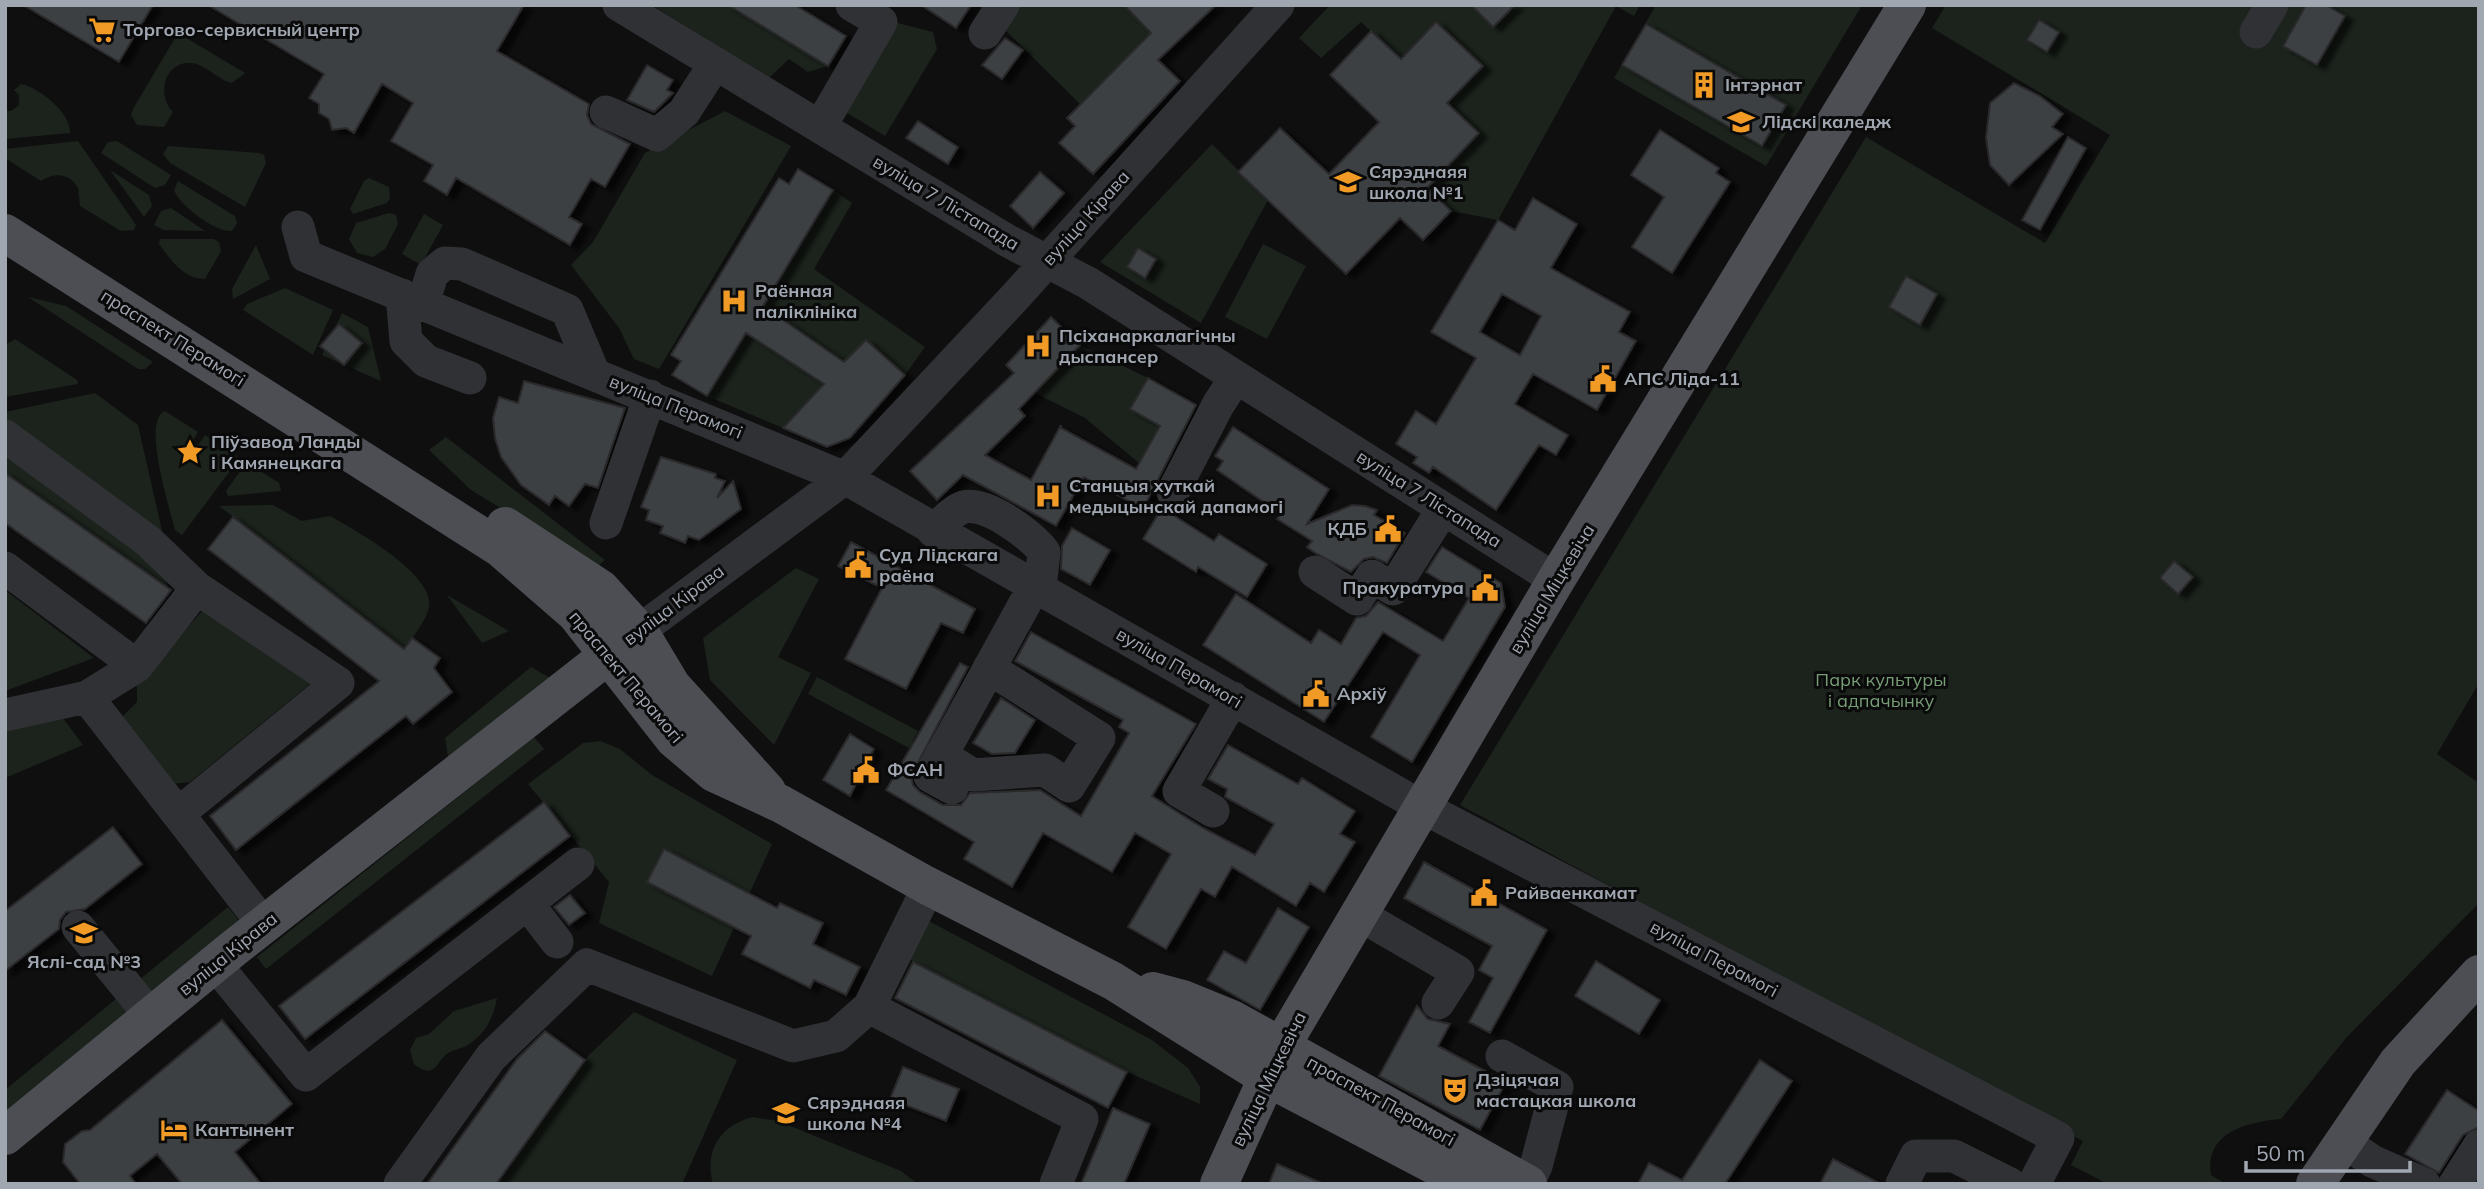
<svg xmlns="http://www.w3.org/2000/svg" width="2484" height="1189" viewBox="0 0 2484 1189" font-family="Mulish,sans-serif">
  <defs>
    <filter id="shadow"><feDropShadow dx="8" dy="4.5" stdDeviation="2" flood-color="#0009"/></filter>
  </defs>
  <rect width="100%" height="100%" fill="#0f0f10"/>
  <path fill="#1b231c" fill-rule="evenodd" d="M652,5H728L828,66L808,72L789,59L769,78Z
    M1011,5H1124L1152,34L1080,104L999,24Z
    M1330,5H1640L1634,16L1616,6L1498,220L1451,211L1427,188L1479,133L1447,103L1482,66L1436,23L1401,59L1361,22L1321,58L1299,38Z
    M1656,5H1862L1766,166L1614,78Z
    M1946,5H2306L2283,46L2317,65L2345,16L2326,5H2479V683L2437,754L2479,783V903L2346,1038L2281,1119C2248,1122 2204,1132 2211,1175L2226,1184H2108L2071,1165L2083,1141L1460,805L1866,137L2045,243L2110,135L1932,28ZM1907,277L1937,294L1920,324ZM2174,561L2192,577L2178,594L2160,578Z
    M894,22L933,32L937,49L885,136L844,111Z
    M178,33L245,73L232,83C217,80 202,60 186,63C162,67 158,97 173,112L164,127L137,125L131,115L133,109Z
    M21,84C39,87 72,114 70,133L5,139V111H11L19,105V95L14,90Z
    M725,111L791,146L659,369L634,359L619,328L571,265L593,242L645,153Z
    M78,141L136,225L134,230L121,231L80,206L78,188C69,173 55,172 41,181L5,158V149Z
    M117,141L171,175L165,185L155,188L101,153L108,142Z
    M1212,144L1268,200L1201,323L1100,262Z
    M168,146L259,153L264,155L266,163L245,207L170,163L163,154Z
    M110,170L149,195L152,206L144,217Z
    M369,178L389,187L390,198L387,203L353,214L350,209L364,181Z
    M178,181L235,216L237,223L232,231C216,233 179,205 174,190Z
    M833,190L852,203L814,269L925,347L905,375L866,340L844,362L763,305Z
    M171,208L205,231L164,230L154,225L161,211Z
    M389,213L396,215L398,224L385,249L373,257L357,253L349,239L356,223Z
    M424,214L443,225L421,265L402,254Z
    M160,239H214L219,242L221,251L205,279C183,279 171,260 159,244Z
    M1263,244L1306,266L1267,339L1225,317Z
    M256,245L270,279L233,299L232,289Z
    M285,288L333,310L313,355L243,310L247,304Z
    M28,297L66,306L153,362L145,369H138Z
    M342,313L368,327L381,381L322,355Z
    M746,333L824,384L783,428L707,396Z
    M15,339L77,380L78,384L5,397V345Z
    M1080,345L1148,378L1130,409L1160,426L1139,463L1085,418L1035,393Z
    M95,393L138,425L163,535L5,430V412Z
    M165,411L198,432L191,443L183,446L181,451L184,460H196L199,453L197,447L205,435L237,456L236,463L182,535L175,530C170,509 141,420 165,411Z
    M446,437L605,560L597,567L471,490L429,450Z
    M5,447L149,549L169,588L5,473Z
    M249,464L279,483L281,491L228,496L226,491L244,466Z
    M273,505L302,521L330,516C355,530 435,574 429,607C427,620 412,638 404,649L219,506Z
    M796,568L819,579L778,657L811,673L774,745L710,680L703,638Z
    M5,590L94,658L5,691Z
    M447,595L509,631L482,643Z
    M205,608L310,684L190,782L170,784L118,721L137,702V682Z
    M531,667L550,678L448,757L445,738Z
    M817,677L918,731L909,748L808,694Z
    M57,710L83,745L5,778V723Z
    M534,737L544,749L266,969L257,957Z
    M600,741L620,749L652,775L772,844L712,976L599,923L609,882L528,784L583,743Z
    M228,907L240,922L5,1114V1090Z
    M929,921L1152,1040L1188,1068L1200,1087V1104L1127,1072L909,959Z
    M497,998C493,1019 484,1037 464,1047C459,1049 453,1050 448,1053C436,1061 436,1081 414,1064L410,1050L416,1038L429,1034L454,1011Z
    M634,1012L737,1060L682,1184H496L587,1057Z
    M753,1117L778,1121L901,1171L918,1184H713C704,1151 720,1125 753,1117Z"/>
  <path fill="#3e3f43" stroke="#29292c" stroke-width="2" fill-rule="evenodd" filter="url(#shadow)" d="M23,5H153L119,62Z
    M208,5H524L497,51L589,104L587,115L591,124L630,144L605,187L591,179L569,217L582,224L570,245L456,178L447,195L424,181L433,165L391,141L413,103L382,84L354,133L346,128L332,130L329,119L319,113V104L309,98L324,74Z
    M728,5H795L846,36L828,66Z
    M921,5H971L956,28Z
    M1124,5H1216L1158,60L1180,81L1093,174L1059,143L1075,126L1067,118L1151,33Z
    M1471,5H1515L1493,27Z
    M2306,5H2326L2345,16L2317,65L2283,46Z
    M2039,20L2059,32L2047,52L2027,40Z
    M1436,22L1483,66L1447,103L1479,133L1427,188L1451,211L1423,240L1400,218L1346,274L1238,172L1280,128L1329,174L1379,122L1330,75L1371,31L1401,59Z
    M1646,24L1786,105L1762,146L1622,65Z
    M1005,38L1023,50L1002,79L982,65Z
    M647,65L673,80L667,90L673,93L654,112L627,100Z
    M2014,83L2040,96L2063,114L2052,127L2063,134L2009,185L1990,165L1986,138L1990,103Z
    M918,121L958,147L948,164L906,138Z
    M1660,130L1719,168L1716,173L1730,182L1672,273L1632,247L1664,197L1631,175Z
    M2068,137L2086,148L2040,230L2022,220Z
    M798,169L833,190L763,306L844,362L866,340L905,375L850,438L827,447L783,428L824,384L746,333L707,396L672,375L681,361L671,355L712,288L779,178L789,184Z
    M1040,172L1064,193L1033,228L1010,206Z
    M1533,198L1577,224L1551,268L1630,312L1619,332L1636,341L1597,410L1533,374L1515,404L1568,435L1556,455L1539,445L1496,510L1433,467L1429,473L1413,463L1417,457L1396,444L1416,411L1436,424L1476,358L1431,332L1498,220L1515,230ZM1502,294L1541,316L1520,355L1480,332Z
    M1138,248L1156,259L1145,278L1127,267Z
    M1906,276L1937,294L1920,325L1889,307Z
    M1051,317L1080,345L1019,409L1025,416L985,455L1031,480L1061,425V428L1136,469L1160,426L1130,409L1148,378L1196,405L1143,509L1084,477L1056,526L963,475L937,500L910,471L1014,373L1006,365Z
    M339,324L362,343L344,365L320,346Z
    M524,381L625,408L598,488L585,484L569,506L555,496L549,505L521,485L501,457L495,438L493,418L499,397L518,403Z
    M1233,427L1329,489L1307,524L1352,505L1365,506L1377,510L1374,515L1405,533L1387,563L1373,557L1364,559L1351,572L1315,553L1307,547L1312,541L1277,519L1281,514L1217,470L1223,461L1215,456Z
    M661,457L716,474L715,478L725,481L717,498L733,481L741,509L699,540L688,536L685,543L660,533L663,526L646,520L649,510L641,507Z
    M5,473L171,590L146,623L5,523Z
    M1162,508L1214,541L1219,534L1267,564L1247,597L1198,567L1196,572L1143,539Z
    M233,517L404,649L412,638L440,658L434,668L452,692L413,724L406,716L236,850L210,816L379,681L208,549Z
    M1072,528L1110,550L1090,585L1061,569L1062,546Z
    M851,542L975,609L963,633L941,623L906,689L845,659L882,588L838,566Z
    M1442,547L1501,583L1505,607L1412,762L1371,737L1420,655L1383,632L1324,722L1203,645L1236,594L1311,643L1319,630L1341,644L1356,618L1366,616L1378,602L1443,641L1469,598L1426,572Z
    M2174,561L2193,577L2178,594L2160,578Z
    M1031,632L1196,724L1152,796L1203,828L1255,855L1274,824L1225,797L1227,789L1208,779L1228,745L1298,784L1302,778L1355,811L1340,834L1355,842L1324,892L1310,883L1296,906L1232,867L1215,897L1201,889L1166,949L1128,927L1171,854L1135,833L1112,872L1043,833L1012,887L964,859L974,842L886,790L960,663L968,667L911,776L913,785L920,792L943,805H961L970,793L1040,790L1081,816L1129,733L1119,727L1123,720L1015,661Z
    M1001,698L1035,720L1015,753L992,754L973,743Z
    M850,734L874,749L850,796L823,780Z
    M544,802L570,836L305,1039L279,1006Z
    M113,827L142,864L85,909L66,912L60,920L59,929L5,971V911Z
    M664,849L777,908L780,903L823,923L813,944L860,967L846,995L814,980L810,988L742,954L751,936L647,882Z
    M1424,862L1547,930L1490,1033L1469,1022L1493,978L1479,970L1492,946L1404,898Z
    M570,895L585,913L569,925L554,907Z
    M1278,908L1309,927L1260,1010L1207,980L1224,951L1246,963Z
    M1596,961L1660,1000L1639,1034L1575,996Z
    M913,962L1127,1072L1108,1108L895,998Z
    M1417,1006L1428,1019L1450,1024L1438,1046L1506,1082L1480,1130L1379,1076Z
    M222,1020L292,1104L235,1152L261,1184H182L157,1154L130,1176L136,1184H80L63,1162L65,1144L82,1131L90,1130Z
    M545,1031L585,1060L496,1184H427L517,1059Z
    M1760,1060L1792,1081L1725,1184H1638L1649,1163L1682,1180Z
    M903,1067L959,1089L946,1121L890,1099Z
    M2447,1090L2479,1111V1127L2463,1135L2439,1173L2405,1154Z
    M1113,1108L1150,1124L1124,1184H1081Z
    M1833,1159L1881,1184H1820Z
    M1277,1164L1324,1184H1269Z"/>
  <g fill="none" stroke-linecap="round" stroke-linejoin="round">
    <path stroke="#303135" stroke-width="33" d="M619,5L1008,241L1088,283L1556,580
      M2256,32L2272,5
      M985,33L1003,5
      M606,112L657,135L684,112L715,64
      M820,127L881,22L852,5
      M298,227L306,256L845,478L1424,808L2058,1138L2034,1184
      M402,295L406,341L426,361L470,378
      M423,304L432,274L445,263L462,264L567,310L594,374
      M5,436L148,541L197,588L338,683L178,814L264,925
      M1173,492L1218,405L1236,377
      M606,523L650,396
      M933,531C941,524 950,514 959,509C980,496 1032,535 1044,552L1040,588
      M5,568L137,666L87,697L5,715
      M1315,572L1357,599L1372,576L1393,589L1443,509
      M639,631L845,478L1015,297L1278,5
      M137,666L197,588
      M87,697L178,814
      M941,755L973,775L1045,770L1069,786L1099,738L989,668
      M952,788L930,776L1035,585
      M1213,811L1179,791L1233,698
      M527,903L557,942
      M1360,915L1458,972L1438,1003
      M78,927L151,1016
      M215,964L306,1075L578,864
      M869,1007L1082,1119L1056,1184
      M1502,1056L1557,1087L1536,1166L1528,1183
      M2343,1141L2372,1161L2424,1184
      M400,1184L491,1057L587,965L793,1046L836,1036L869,1007L921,902L926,885
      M1902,1184L1916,1156H1954L2010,1184
      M2455,1184L2479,1146"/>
    <path stroke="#4c4e54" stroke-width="38" d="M5,233L500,548L576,614L674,739L714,773L781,804L926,885L1113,981L1266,1077L1470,1184
      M505,526L601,589L639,631L672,686L767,791
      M1153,991L1183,999L1232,1019L1528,1184
      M5,1136L234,948L639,631
      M1219,1184L1282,1045L1556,580L1907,5
      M2315,1184L2398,1062L2479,974"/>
  </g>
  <defs>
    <symbol id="supermarket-bare" viewBox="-9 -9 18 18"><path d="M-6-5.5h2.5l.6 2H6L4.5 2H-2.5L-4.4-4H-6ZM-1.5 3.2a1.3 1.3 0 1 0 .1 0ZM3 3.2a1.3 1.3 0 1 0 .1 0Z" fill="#f19b26" stroke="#0a0a0b" stroke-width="2.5" paint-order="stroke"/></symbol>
    <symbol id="building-bare" viewBox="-9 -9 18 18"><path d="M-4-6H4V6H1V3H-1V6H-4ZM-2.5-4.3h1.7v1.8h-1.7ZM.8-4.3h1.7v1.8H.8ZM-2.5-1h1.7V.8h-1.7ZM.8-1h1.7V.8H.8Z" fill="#f19b26" stroke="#0a0a0b" stroke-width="2.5" paint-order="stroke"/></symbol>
    <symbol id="university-bare" viewBox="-9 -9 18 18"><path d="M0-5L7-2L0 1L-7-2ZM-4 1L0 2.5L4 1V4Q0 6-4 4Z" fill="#f19b26" stroke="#0a0a0b" stroke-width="2.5" paint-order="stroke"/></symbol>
    <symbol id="school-bare" viewBox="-9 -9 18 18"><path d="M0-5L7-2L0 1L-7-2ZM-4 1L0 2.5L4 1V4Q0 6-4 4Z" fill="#f19b26" stroke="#0a0a0b" stroke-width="2.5" paint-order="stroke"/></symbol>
    <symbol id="hospital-bare" viewBox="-9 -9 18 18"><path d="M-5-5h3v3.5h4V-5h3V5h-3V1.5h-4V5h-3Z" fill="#f19b26" stroke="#0a0a0b" stroke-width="2.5" paint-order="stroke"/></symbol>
    <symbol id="civic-bare" viewBox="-9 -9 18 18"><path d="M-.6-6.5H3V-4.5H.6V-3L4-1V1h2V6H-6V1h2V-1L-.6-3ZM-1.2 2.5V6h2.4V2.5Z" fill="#f19b26" stroke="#0a0a0b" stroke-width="2.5" paint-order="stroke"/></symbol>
    <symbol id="sight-bare" viewBox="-9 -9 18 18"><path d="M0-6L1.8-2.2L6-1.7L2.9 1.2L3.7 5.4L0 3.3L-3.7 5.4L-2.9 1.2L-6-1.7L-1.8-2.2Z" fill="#f19b26" stroke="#0a0a0b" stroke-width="2.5" paint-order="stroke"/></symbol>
    <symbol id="theatre-bare" viewBox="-9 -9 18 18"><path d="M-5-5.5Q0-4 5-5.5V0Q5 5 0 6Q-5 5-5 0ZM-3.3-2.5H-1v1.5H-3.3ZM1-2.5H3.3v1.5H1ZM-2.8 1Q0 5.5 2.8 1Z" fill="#f19b26" stroke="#0a0a0b" stroke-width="2.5" paint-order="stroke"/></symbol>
    <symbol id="hotel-bare" viewBox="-9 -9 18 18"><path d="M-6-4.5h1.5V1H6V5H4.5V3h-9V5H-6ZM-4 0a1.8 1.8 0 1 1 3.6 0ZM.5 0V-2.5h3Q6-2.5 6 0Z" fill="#f19b26" stroke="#0a0a0b" stroke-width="2.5" paint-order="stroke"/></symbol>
  </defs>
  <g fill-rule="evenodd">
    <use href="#supermarket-bare" x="83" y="11" width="38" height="38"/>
    <use href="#building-bare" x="1685" y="66" width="38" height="38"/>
    <use href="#university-bare" x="1722" y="103" width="38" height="38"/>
    <use href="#school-bare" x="1329" y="163" width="38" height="38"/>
    <use href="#hospital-bare" x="715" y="282" width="38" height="38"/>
    <use href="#hospital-bare" x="1019" y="327" width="38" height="38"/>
    <use href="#civic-bare" x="1584" y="360" width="38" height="38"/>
    <use href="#sight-bare" x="171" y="433" width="38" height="38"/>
    <use href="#hospital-bare" x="1029" y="477" width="38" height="38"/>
    <use href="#civic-bare" x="1369" y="510" width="38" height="38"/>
    <use href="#civic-bare" x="839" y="546" width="38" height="38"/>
    <use href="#civic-bare" x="1466" y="569" width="38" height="38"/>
    <use href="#civic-bare" x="1297" y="675" width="38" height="38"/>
    <use href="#civic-bare" x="847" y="751" width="38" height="38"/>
    <use href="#civic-bare" x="1465" y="874" width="38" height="38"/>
    <use href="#school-bare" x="65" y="914" width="38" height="38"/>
    <use href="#theatre-bare" x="1436" y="1071" width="38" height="38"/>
    <use href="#school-bare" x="767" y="1094" width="38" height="38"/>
    <use href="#hotel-bare" x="155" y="1111" width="38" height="38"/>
  </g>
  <g text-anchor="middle" stroke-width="6" stroke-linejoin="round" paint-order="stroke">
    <g font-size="18" font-weight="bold" fill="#a0a7b1" stroke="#0a0a0b" text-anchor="start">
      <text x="123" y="36">Торгово-сервисный центр</text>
      <text x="1725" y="91">Інтэрнат</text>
      <text x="1762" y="128">Лідскі каледж</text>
      <text x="1369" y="178">Сярэднаяя<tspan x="1369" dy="21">школа №1</tspan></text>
      <text x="755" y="297">Раённая<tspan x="755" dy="21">паліклініка</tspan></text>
      <text x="1059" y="342">Псіханаркалагічны<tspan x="1059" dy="21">дыспансер</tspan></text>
      <text x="1624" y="385">АПС Ліда-11</text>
      <text x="211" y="448">Піўзавод Ланды<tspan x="211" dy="21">і Камянецкага</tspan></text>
      <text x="1069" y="492">Станцыя хуткай<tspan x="1069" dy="21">медыцынскай дапамогі</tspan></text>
      <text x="1367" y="535" text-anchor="end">КДБ</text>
      <text x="879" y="561">Суд Лідскага<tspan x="879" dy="21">раёна</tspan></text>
      <text x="1464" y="594" text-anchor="end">Пракуратура</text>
      <text x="1337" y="700">Архіў</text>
      <text x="887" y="776">ФСАН</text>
      <text x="1505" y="899">Райваенкамат</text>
      <text x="84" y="968" text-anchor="middle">Яслі-сад №3</text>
      <text x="1476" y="1086">Дзіцячая<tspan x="1476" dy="21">мастацкая школа</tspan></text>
      <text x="807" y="1109">Сярэднаяя<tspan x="807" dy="21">школа №4</tspan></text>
      <text x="195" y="1136">Кантынент</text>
    </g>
    <g font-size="18" fill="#a0a7b1" stroke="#0a0a0b">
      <text transform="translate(946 203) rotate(31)" y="6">вуліца 7 Лістапада</text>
      <text transform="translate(1086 218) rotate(-48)" y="6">вуліца Кірава</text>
      <text transform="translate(173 338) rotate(32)" y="6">праспект Перамогі</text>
      <text transform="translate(676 407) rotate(22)" y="6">вуліца Перамогі</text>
      <text transform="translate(1429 499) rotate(32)" y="6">вуліца 7 Лістапада</text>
      <text transform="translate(1552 589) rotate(-59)" y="6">вуліца Міцкевіча</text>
      <text transform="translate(674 605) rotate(-37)" y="6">вуліца Кірава</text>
      <text transform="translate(1179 668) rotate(30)" y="6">вуліца Перамогі</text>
      <text transform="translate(626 677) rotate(50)" y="6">праспект Перамогі</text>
      <text transform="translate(228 954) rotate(-39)" y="6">вуліца Кірава</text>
      <text transform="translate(1714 959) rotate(28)" y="6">вуліца Перамогі</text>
      <text transform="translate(1269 1079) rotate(-64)" y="6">вуліца Міцкевіча</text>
      <text transform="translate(1381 1101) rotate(29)" y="6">праспект Перамогі</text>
    </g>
    <g font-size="18" fill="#779d76" stroke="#0a0a0b">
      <text x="1881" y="686">Парк культуры<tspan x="1881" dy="21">і адпачынку</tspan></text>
    </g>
  </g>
  <rect width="2484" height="1189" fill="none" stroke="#a0a7b1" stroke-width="14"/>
  <path d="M2246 1161v10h164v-10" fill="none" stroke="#a0a7b1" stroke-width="3.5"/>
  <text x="2256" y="1161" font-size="21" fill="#a0a7b1" stroke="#0a0a0b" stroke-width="5" paint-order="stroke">50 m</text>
</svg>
